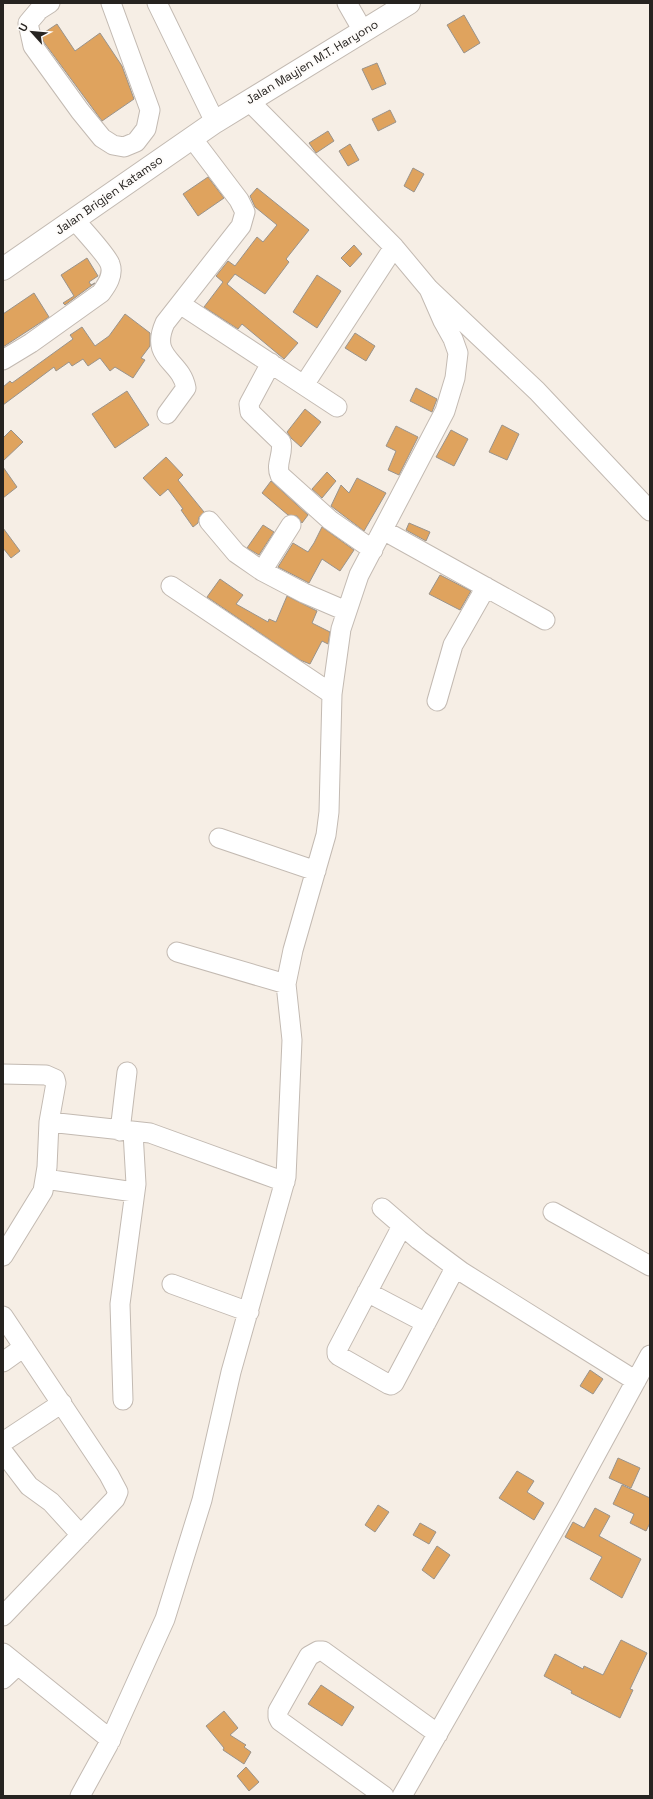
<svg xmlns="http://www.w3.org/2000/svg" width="653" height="1799" viewBox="0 0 653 1799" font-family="'Space Grotesk',sans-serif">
  <rect width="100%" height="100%" fill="#f6eee5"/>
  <path fill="#dfa35e" stroke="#9a938b" d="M464,15L480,43L464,53L447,25Z
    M57,24L75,51L100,33L122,66L134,99L102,121L43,41L42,34Z
    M377,63L386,84L372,90L362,69Z
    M390,110L396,122L378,131L372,119Z
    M328,131L334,141L316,153L309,143Z
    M350,144L359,160L348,166L339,151Z
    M413,168L424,174L414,192L404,186Z
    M208,177L224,198L198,216L183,194Z
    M257,188L309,230L286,259L289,262L265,294L235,274L227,284L298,343L284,359L242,324L238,329L204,307L223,282L216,276L228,261L235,266L257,237L263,242L277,225L255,207L250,196Z
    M354,245L362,254L350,267L341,258Z
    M87,258L98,276L89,282L91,285L95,283L65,305L63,303L74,296L61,275Z
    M317,275L341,291L317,328L293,312Z
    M34,293L49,317L3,347V314Z
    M125,314L150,333V346L141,358L145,360L133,378L115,367L110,371L100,358L88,366L83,359L72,366L69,362L56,371L54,367L3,405V387L10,381L12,383L73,339L70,335L82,327L95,346L109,336Z
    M355,333L375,346L366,361L345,348Z
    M416,388L437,399L432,412L410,401Z
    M127,391L149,425L115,448L92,414Z
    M305,409L321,422L301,447L291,438L287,432Z
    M502,425L519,434L507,460L489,452Z
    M396,426L418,437L399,475L388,470L396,451L386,446Z
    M11,430L23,442L3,461V438Z
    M451,430L468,439L454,466L436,457Z
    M166,457L183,475L178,480L204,512L199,517L198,523L193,527L181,510L183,509L168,489L160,496L143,478Z
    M3,467L17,487L3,498Z
    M327,472L336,481L322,498L312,489Z
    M357,478L386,493L364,531L331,506L341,485L349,493Z
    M271,481L308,515L302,523L297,516L288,515L262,493Z
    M409,523L430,532L426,541L406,530Z
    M263,525L274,532L259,555L247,548Z
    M322,527L354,550L340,571L322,559L309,583L278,567L293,543L308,552L314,543Z
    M3,528L20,551L11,558L3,548Z
    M440,575L471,591L460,610L429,594Z
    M220,579L243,595L236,604L268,622L269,619L276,622L287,596L317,611L312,623L330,632L328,644L322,641L310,664L300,660L207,597Z
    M590,1370L603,1379L593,1394L580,1386Z
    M618,1458L640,1468L631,1488L609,1478Z
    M517,1471L534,1481L527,1492L544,1503L534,1520L499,1498Z
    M622,1485L650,1498V1523L646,1531L630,1523L634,1514L613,1504Z
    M378,1505L389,1512L375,1532L365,1525Z
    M595,1508L610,1516L599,1536L641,1559L622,1598L590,1579L602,1557L565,1537L573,1522L584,1528Z
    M420,1523L436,1532L429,1544L413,1535Z
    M437,1546L450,1555L434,1579L422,1570Z
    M621,1640L647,1653L630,1689L633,1690L620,1718L571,1693L572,1691L544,1676L555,1654L583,1669L584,1666L603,1675Z
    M321,1685L354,1707L342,1726L308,1704Z
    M224,1711L238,1728L230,1735L246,1745L244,1747L251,1752L244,1764L223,1750L224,1748L206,1726Z
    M246,1767L259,1782L249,1791L237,1776Z"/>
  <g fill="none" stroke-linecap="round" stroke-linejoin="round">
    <defs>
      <path id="minor" d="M50,3L39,10L28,23L33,46L80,111L102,138L113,145L124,147L136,142L146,129L150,110L111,3
        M157,3L215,122
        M347,3L363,31
        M249,101L394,247L429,289L537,391L650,511
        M180,304L337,407
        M3,360L31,343L101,293C107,285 114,275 110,264C107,255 82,229 74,219
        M271,363L249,404L250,412L281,442C284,454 275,464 280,475L330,520L373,550
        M304,385L394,247
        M167,414L186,388C181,360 149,359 165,323L241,226L245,212L239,200L192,138
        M209,521L236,553L262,571L304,593L346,611
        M383,530L545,620
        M262,571L291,525
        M171,586L332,694
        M437,701L453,645L486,587
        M219,838L316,871
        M177,952L286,984
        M3,1074L46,1075L55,1079L56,1083L49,1122L47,1167L43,1191L3,1256
        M49,1122L150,1133L285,1182
        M120,1131L127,1072
        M45,1179L134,1192
        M382,1208L419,1240L462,1272L636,1381
        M553,1212L650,1266
        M402,1226L337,1350V1354L339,1356L388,1384L391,1385L394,1383L455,1268
        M172,1284L249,1312
        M367,1292L426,1323
        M3,1316L109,1475L118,1492L115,1499L3,1616
        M3,1362L24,1347
        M123,1400L120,1304L136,1184L133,1132
        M3,1442L62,1403
        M3,1452L29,1486L51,1502L81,1535
        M3,1653L111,1740
        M3,1679L18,1665
        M80,1796L108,1745L165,1619L202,1500L231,1372L286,1177L292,1040L286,984L293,950L326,835L329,812L332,694L341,629L359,575L445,411L455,378L458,353L453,339L443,321L429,289
        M384,1796L280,1721L278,1717V1711L309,1656L318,1651H323L438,1734
        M402,1796L566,1509L650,1355"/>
      <path id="major" d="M3,269L215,122L409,3"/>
    </defs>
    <use href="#minor" stroke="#c3bab2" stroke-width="21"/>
    <use href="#major" stroke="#c3bab2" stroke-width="24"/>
    <use href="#minor" stroke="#fff" stroke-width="19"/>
    <use href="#major" stroke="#fff" stroke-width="22"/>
  </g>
  <g text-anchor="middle" stroke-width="4" stroke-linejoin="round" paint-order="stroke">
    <g font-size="12" fill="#262320" stroke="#fefcfa">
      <text transform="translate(312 62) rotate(-31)" y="4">Jalan Mayjen M.T. Haryono</text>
      <text transform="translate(109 195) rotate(-35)" y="4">Jalan Brigjen Katamso</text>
    </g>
  </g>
  <rect width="653" height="1799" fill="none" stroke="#262320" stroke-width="8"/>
  <g transform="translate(32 32) rotate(297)" stroke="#fefcfa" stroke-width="3" paint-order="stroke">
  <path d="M0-3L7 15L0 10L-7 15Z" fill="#262320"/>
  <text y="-6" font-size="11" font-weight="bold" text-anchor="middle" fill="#262320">U</text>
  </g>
</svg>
